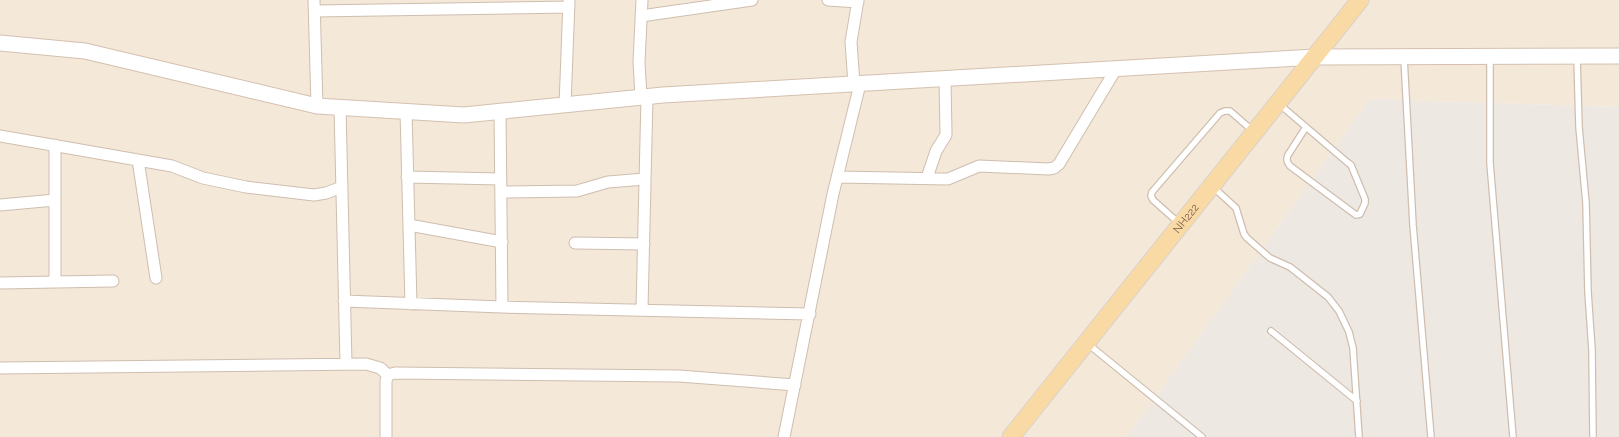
<svg xmlns="http://www.w3.org/2000/svg" width="1619" height="437" viewBox="0 0 1619 437" font-family="Raleway,sans-serif">
  <rect width="100%" height="100%" fill="#fdf6eb"/>
  <path fill="#f4e8d9" d="M0,0H1619V107L1370,99L1127,437H0Z"/>
  <path fill="#eee8e3" d="M1370,99L1619,107V437H1127Z"/>
  <g fill="none" stroke-linecap="round" stroke-linejoin="round">
    <defs>
      <path id="lane" d="M1490,57V163L1513,437
        M1404,58L1413,225L1431,437
        M1577,58L1579,127L1586,203L1588,292L1592,350L1593,437
        M1279,104L1347,162L1351,165L1365,199V203L1360,214L1356,215L1290,166C1287,162 1286,160 1288,155L1306,127
        M1213,187L1236,208L1244,234L1247,238L1270,258L1290,267L1328,297L1339,311L1349,332L1353,348L1359,437
        M1180,224L1153,200L1151,196L1152,192L1220,113L1225,111H1230L1253,131
        M1271,331L1357,401
        M1088,344L1202,437"/>
      <path id="street" d="M314,0L317,106
        M828,0L858,2
        M315,11L569,7
        M641,16L752,0
        M854,84L851,42L858,0
        M641,97L639,62L642,0
        M565,105L569,1
        M340,107L346,364
        M406,111L411,304
        M500,111L502,307
        M0,136L172,166L203,178L246,187L314,195L326,193L342,187
        M55,145V282
        M138,160L156,278
        M407,177L501,179
        M838,177L948,179L979,166L1048,169L1054,168L1059,164L1116,69
        M927,178L936,151L946,135L945,79
        M502,192L577,191L608,182L645,179
        M0,205L55,200
        M409,225L502,242
        M575,243L644,244
        M0,283L113,281
        M344,301L502,307L810,314
        M642,309L647,97
        M0,368L366,364L380,368L388,375
        M386,437V381L388,375L395,373L679,376L795,385
        M784,437L833,194L860,84"/>
      <path id="secondary" d="M0,43L85,51L317,106L464,115L663,95L1315,57L1619,56"/>
      <g id="primary">
        <path id="s1" d="M1011,437L1360,0"/>
      </g>
    </defs>
    <use href="#lane" stroke="#cfbeaf" stroke-width="8"/>
    <use href="#street" stroke="#cfbeaf" stroke-width="13"/>
    <use href="#secondary" stroke="#d5c0af" stroke-width="17"/>
    <use href="#primary" stroke="#d9d2cd" stroke-width="19"/>
    <use href="#lane" stroke="#fff" stroke-width="5.5"/>
    <use href="#street" stroke="#fff" stroke-width="11"/>
    <use href="#secondary" stroke="#fff" stroke-width="15"/>
    <use href="#primary" stroke="#fadaa4" stroke-width="17"/>
  </g>
  <g text-anchor="middle" stroke-width="4" stroke-linejoin="round" paint-order="stroke">
    <g font-size="11" fill="#785d4d" stroke="#fffaf1">
      <text dy="4" stroke="none"><textPath href="#s1" startOffset="280">NH222</textPath></text>
    </g>
  </g>
</svg>
